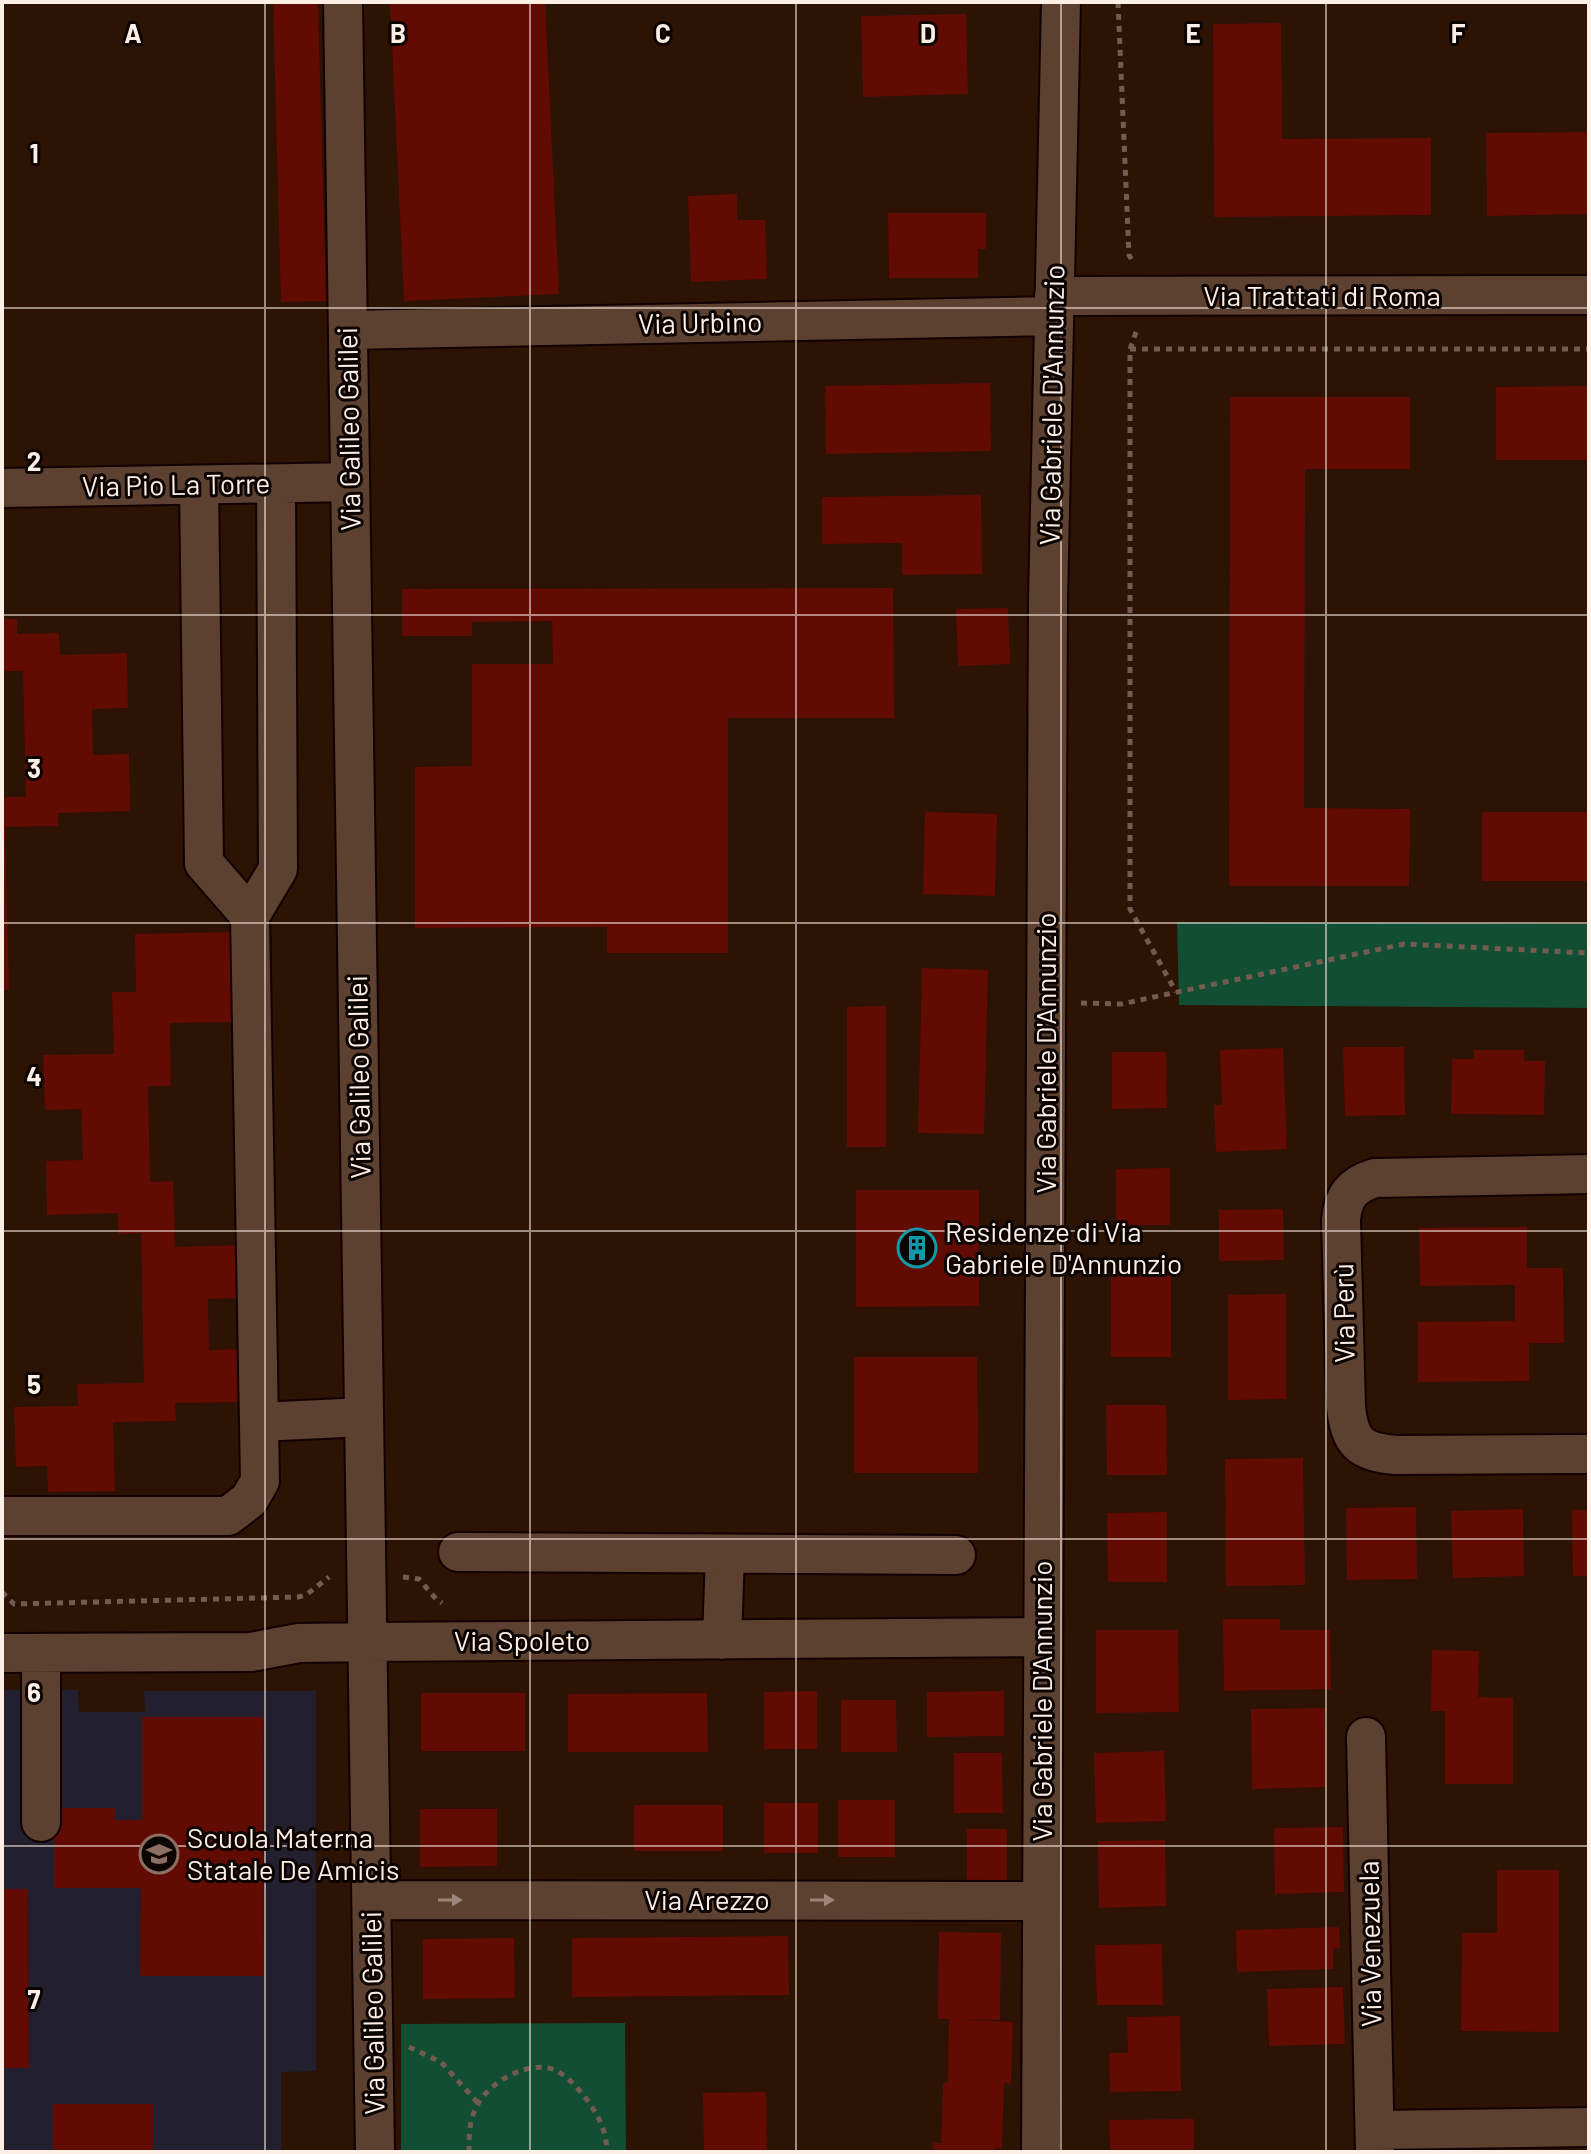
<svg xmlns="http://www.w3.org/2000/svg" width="1591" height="2154" viewBox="0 0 1591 2154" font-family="Barlow,sans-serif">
  <rect width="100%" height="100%" fill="#2c1304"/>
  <path fill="#221f2f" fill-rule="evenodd" d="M2,1690H78L79,1712H145L144,1691H316V2071L281,2072V2152H153L152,2104H53V2152H2V2068H29L28,1889H2ZM263,1717L264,1976H141V1888L54,1809L115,1808V1820H142Z"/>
  <path fill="#124e33" d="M1177,922L1589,924V1008L1179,1005Z
    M625,2023L626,2152H401V2024Z"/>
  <path fill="#610b03" d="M273,2H318L326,301L281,302Z
    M390,2H545L559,294L404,301Z
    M966,14L968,94L863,97L861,16Z
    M1281,23L1282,139L1431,138V215L1214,217L1213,24Z
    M1589,132V214L1487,216L1486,133Z
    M737,194V220H765L767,279L691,282L688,196Z
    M888,213H986V249H978V278H889Z
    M990,383L991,451L826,454L825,386Z
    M1589,386V460H1496V387Z
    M1230,397H1410V469H1305L1304,808L1410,809L1409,886H1229Z
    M981,495L982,574L902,575V543L822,544V497Z
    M893,588L894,718H728V953H607V927L415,928V767L472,766V664H553L552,621L472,622V636H402V589Z
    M1008,608L1010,664L958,666L956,609Z
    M2,619H17V634L59,633L60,655L127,653L128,708L92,709L93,755L129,754L130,811L58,813V826L5,827L9,990H2V797H26L23,671H2Z
    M925,812L997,814L995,896L923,894Z
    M1482,812H1589V881H1482Z
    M235,932L237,1022L170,1023L171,1086H148L150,1182L173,1181L175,1247L242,1245L244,1298L208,1299L209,1350L244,1349L246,1402L175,1403L176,1421L113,1422L115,1491L48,1492L47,1466L16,1467L14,1407L78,1406L77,1384L144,1383L141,1233L118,1234V1213L47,1215L46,1161L83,1160L81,1109L45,1110L43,1055L114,1054L112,992H136L135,934Z
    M922,968L988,970L984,1134L918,1133Z
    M886,1006V1147H847V1007Z
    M1343,1047H1404L1405,1115L1345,1116Z
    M1283,1048L1287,1149L1216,1152L1214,1105H1222L1220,1050Z
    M1474,1050H1524V1061H1545L1544,1115L1451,1114L1452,1059H1474Z
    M1112,1052H1166L1167,1108L1112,1109Z
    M1170,1168V1225H1116V1169Z
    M856,1190H979V1306L856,1307Z
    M1283,1209L1284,1260L1219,1261V1210Z
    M1527,1227V1268H1563L1564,1343H1529V1381L1418,1382V1322L1515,1321V1285L1420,1286L1419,1228Z
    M1111,1274H1171V1357H1111Z
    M1286,1294V1399L1228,1400V1295Z
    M854,1357H977L978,1473H854Z
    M1106,1405H1166L1167,1475H1107Z
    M1303,1458L1305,1585L1226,1586L1225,1459Z
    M1416,1507L1417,1579L1347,1580L1346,1508Z
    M1523,1509L1524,1576L1453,1578L1451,1511Z
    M1572,1510H1589V1576H1573Z
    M1167,1512V1582H1108L1107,1513Z
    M1223,1619H1280V1630H1330L1331,1689L1224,1691Z
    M1096,1630H1178L1179,1712L1096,1713Z
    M1432,1650L1479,1651L1478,1697L1513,1698V1784H1445V1711H1431Z
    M817,1691V1749H764V1692Z
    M1004,1691V1736L927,1737V1692Z
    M421,1693H525V1751H421Z
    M707,1693L708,1752H568V1694Z
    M841,1700H896L897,1752H841Z
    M1325,1708L1326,1787L1252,1789L1251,1709Z
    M142,1717H263L264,1976H140L141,1888H54V1808H115V1820H142Z
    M1164,1751L1166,1821L1096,1823L1094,1753Z
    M954,1753H1002L1003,1813H954Z
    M838,1800H895V1857H838Z
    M764,1803H818V1853H764Z
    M634,1805H723V1851H634Z
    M420,1809H497V1866L420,1867Z
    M1343,1827L1344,1892L1275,1894L1274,1828Z
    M967,1829H1007V1882H967Z
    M1165,1840L1166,1906L1099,1908L1098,1841Z
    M1497,1870H1559V2032L1461,2031L1462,1933H1497Z
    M2,1889H28L29,2068H2Z
    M1339,1927L1340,1948L1333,1949V1969L1237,1972L1236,1930Z
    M939,1932L1001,1933L1000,2020L956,2019L1013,2022L1011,2084L1004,2083L1002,2149L995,2148V2152H933V2143H941L943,2083H948L949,2019H938Z
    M788,1936L789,1995L572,1997V1938Z
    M514,1938L515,1998L423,1999V1939Z
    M1162,1944L1163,2005H1097L1095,1945Z
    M1343,1987L1345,2044L1269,2046L1267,1989Z
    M1180,2016L1181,2091L1110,2092L1109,2053H1128L1127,2017Z
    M766,2092L767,2152H704L703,2093Z
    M53,2104H153V2152H53Z
    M1194,2119V2152H1110L1109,2120Z"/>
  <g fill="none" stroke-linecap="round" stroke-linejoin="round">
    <defs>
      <path id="minor" d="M343,2L375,2152
        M1054,296L1589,295
        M348,330L1053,316
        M199,485L204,863L250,916L278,869L276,484
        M2,488L350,482
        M1589,1174L1375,1178C1352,1185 1343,1196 1341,1220L1346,1407C1350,1443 1360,1452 1396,1455L1589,1454
        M259,1422L364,1417
        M2,1516H228L249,1500L260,1481L250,916
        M458,1552L956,1555
        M722,1640L725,1554
        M2,1653L251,1652L299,1643L368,1642L1042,1637
        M1366,1737L1375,2152
        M41,1822V1653
        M372,1900L1042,1901
        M1375,2130L1589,2127
        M1041,2152L1048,601L1061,2"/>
    </defs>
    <use href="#minor" stroke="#120100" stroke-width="42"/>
    <path stroke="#725c4f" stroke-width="5" stroke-dasharray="6 6" stroke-linecap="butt" d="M1118,2L1129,255L1132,260
      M1136,332L1130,349V909L1176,992
      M1130,349H1589
      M1081,1003L1121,1004L1404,944L1589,953
      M403,1577L419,1579L436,1599L442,1603
      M2,1592L14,1604L298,1597L306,1595L329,1577
      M409,2047L441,2062L478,2103
      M469,2152C469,2135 469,2119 478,2104C490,2081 532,2058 557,2071C570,2078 579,2090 588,2101C600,2119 606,2130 607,2152"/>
    <use href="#minor" stroke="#5d4130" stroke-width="38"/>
  </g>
  <defs><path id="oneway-solid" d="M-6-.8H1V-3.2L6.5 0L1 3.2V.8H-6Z" transform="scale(2)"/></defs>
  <g fill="#9d8679">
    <use href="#oneway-solid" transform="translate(450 1900)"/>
    <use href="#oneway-solid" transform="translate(822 1900)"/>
  </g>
  <path fill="none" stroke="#fdeee6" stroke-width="2" stroke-opacity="0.55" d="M265,2V2152M530,2V2152M796,2V2152M1061,2V2152M1326,2V2152M2,308H1589M2,615H1589M2,923H1589M2,1231H1589M2,1539H1589M2,1846H1589"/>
  <defs>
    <symbol id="building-ring" viewBox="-11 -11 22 22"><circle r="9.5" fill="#0c0401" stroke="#0f9aa8" stroke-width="1.5"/><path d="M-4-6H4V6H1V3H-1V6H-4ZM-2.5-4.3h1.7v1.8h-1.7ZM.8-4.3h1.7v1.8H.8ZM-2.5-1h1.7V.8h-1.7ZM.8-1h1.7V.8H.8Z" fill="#0f9aa8"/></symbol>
    <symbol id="school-ring" viewBox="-11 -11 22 22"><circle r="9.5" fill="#0c0401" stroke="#8d6e63" stroke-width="1.5"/><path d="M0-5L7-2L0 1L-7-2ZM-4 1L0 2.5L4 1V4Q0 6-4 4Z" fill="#8d6e63"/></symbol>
  </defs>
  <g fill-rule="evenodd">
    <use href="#building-ring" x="895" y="1226" width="44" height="44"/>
    <use href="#school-ring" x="137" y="1832" width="44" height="44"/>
  </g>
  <g text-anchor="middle" stroke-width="6" stroke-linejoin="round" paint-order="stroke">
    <g font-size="28" fill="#fdeee6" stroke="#0c0401">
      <text x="1322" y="306">Via Trattati di Roma</text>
      <text transform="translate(700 323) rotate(-1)" y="10">Via Urbino</text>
      <text transform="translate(1052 405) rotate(-89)" y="10">Via Gabriele D'Annunzio</text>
      <text transform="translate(349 429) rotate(-91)" y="10">Via Galileo Galilei</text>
      <text transform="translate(176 485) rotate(-1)" y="10">Via Pio La Torre</text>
      <text transform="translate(1046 1053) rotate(-90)" y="10">Via Gabriele D'Annunzio</text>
      <text transform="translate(359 1077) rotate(-91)" y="10">Via Galileo Galilei</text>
      <text transform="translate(1344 1313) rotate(-91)" y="10">Via Perù</text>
      <text x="522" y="1651">Via Spoleto</text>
      <text transform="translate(1042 1701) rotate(-90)" y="10">Via Gabriele D'Annunzio</text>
      <text x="707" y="1910">Via Arezzo</text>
      <text transform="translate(1370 1944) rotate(-91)" y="10">Via Venezuela</text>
      <text transform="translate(373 2013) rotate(-91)" y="10">Via Galileo Galilei</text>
    </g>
    <g font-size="28" fill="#fdeee6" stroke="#0c0401" text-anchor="start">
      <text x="945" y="1242">Residenze di Via<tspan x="945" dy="32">Gabriele D'Annunzio</tspan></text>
      <text x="187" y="1848">Scuola Materna<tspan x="187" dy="32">Statale De Amicis</tspan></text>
    </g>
  </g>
  <g font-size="26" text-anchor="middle" font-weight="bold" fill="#fdeee6" stroke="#0c0401" stroke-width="6" stroke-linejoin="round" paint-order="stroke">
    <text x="133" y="43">A</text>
    <text x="398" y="43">B</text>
    <text x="663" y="43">C</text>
    <text x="928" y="43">D</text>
    <text x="1193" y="43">E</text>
    <text x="1458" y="43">F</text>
    <text x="34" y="163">1</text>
    <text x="34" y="471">2</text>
    <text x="34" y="778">3</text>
    <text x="34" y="1086">4</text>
    <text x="34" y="1394">5</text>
    <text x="34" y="1702">6</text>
    <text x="34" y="2009">7</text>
  </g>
  <rect width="1591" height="2154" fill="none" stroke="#fdeee6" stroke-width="8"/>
</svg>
